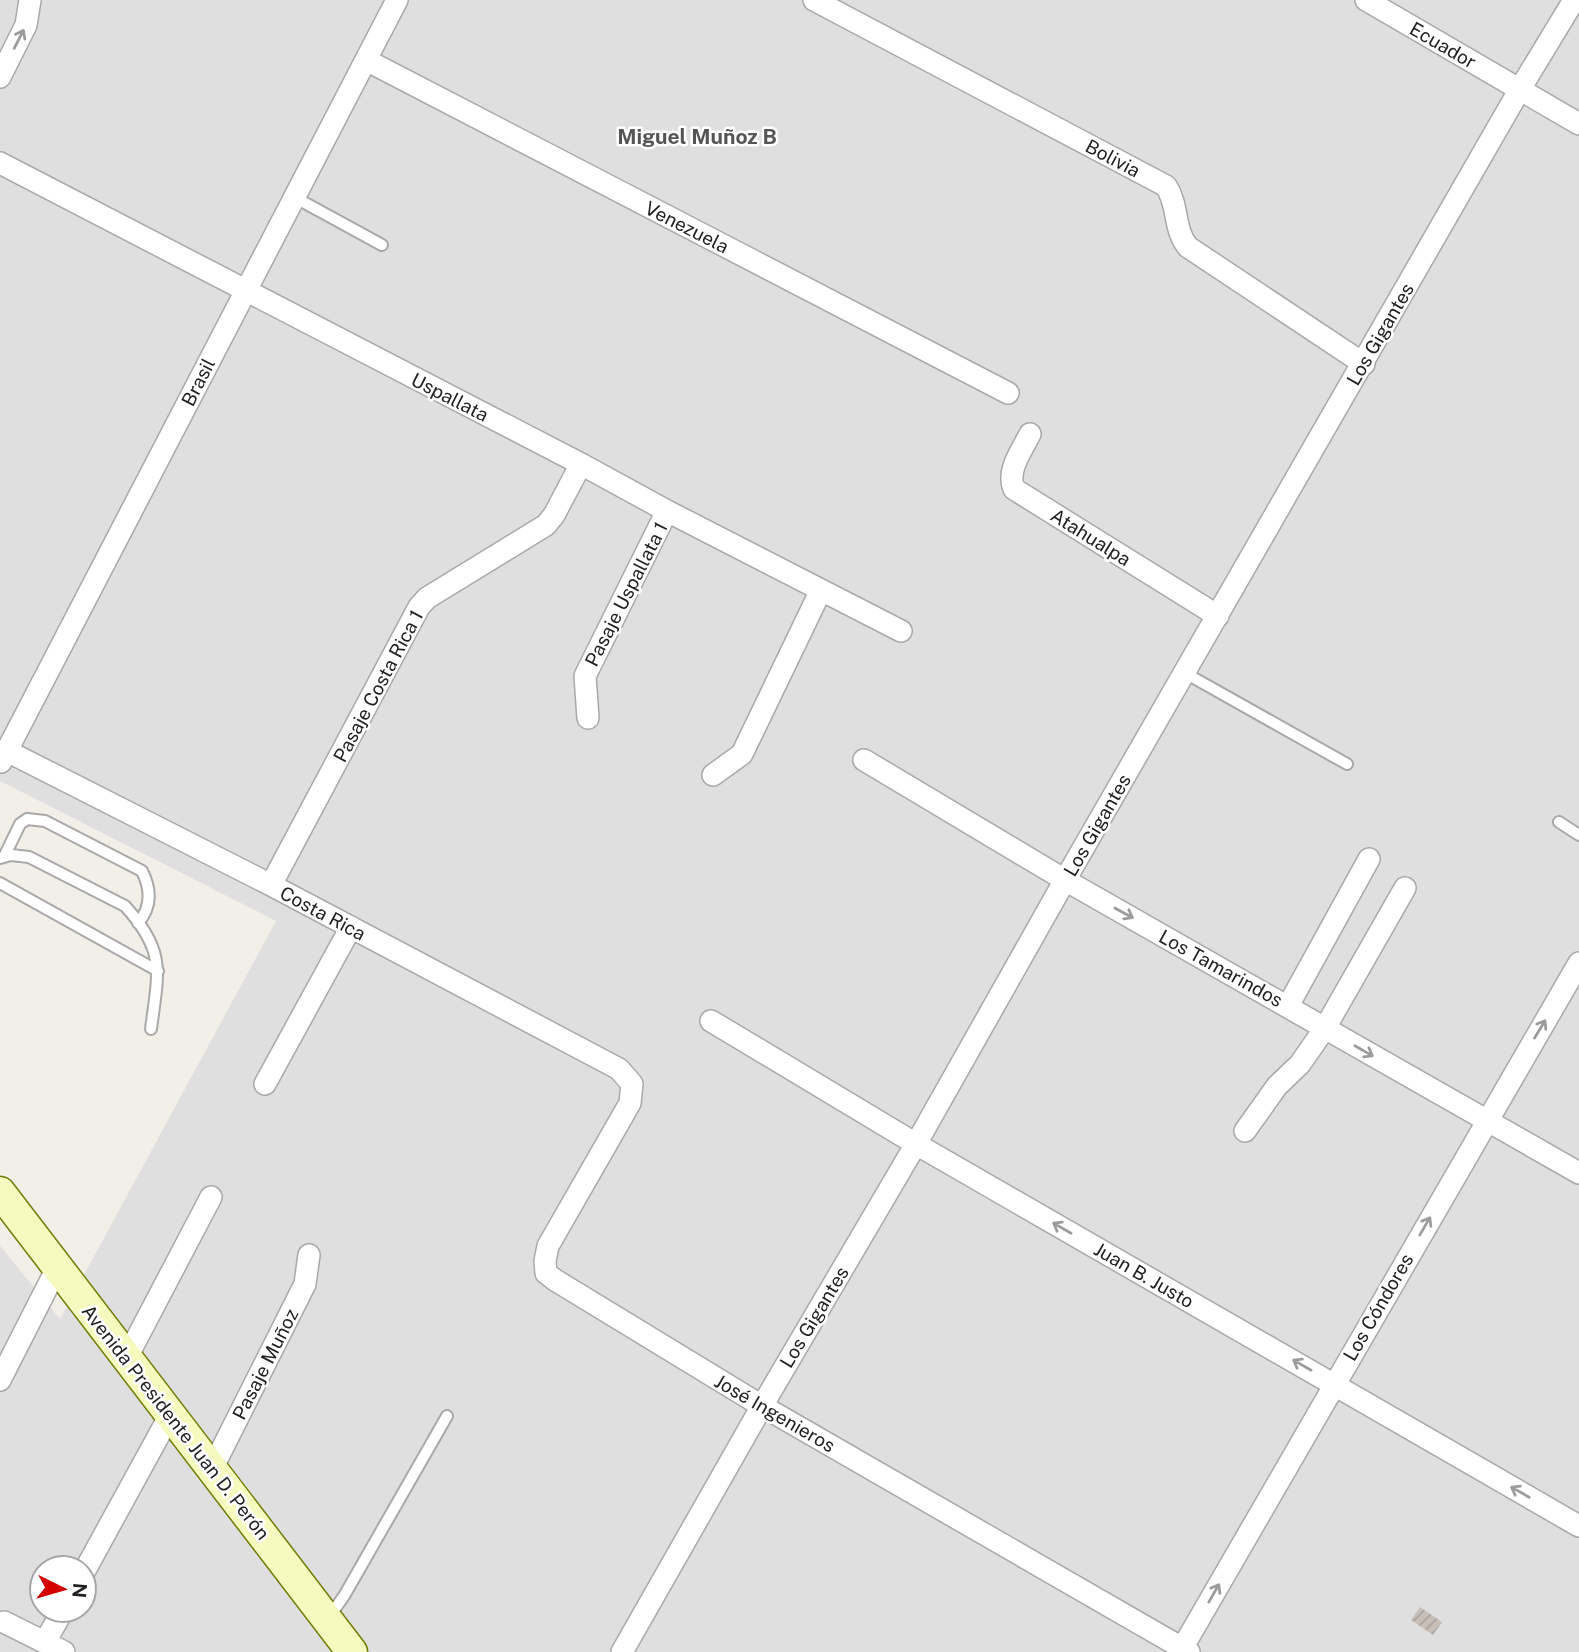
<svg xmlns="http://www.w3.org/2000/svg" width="1579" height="1652" viewBox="0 0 1579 1652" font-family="'Public Sans',sans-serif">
  <defs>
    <pattern id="building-hatch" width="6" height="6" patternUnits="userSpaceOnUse" patternTransform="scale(1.75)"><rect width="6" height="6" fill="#c7bfb8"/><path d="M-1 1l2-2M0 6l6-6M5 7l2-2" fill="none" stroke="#aba49e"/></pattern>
  </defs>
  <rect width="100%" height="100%" fill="#f2efe9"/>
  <path fill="#e0dfdf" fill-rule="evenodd" d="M0,0H1579V1652H0V1246L60,1319L276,921L0,781ZM42,1568H84V1610H42Z"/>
  <path fill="url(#building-hatch)" d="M1420,1607L1442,1622L1433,1635L1411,1620Z"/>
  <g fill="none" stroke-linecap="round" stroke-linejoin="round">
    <defs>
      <path id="service" d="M294,197L382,245
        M1185,673L1347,764
        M1559,822L1579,835
        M4,857L20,824L27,819L45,821L142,871C151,889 152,907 138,923
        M0,858L11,855L29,857L125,906C167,952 158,973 151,1029
        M0,883L158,971
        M329,1617L344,1596L447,1416"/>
      <path id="minor" d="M814,0L1166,186C1179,205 1173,229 1188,247L1364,364
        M1366,0L1579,124
        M366,60L1008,393
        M0,77L26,25L30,0
        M0,163L581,464L667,511L901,631
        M1030,434C1022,450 1006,471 1014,489L1218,616
        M588,718L585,676L667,511
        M7,751L271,885L619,1069L632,1084L630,1103L548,1246L545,1261L546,1273L555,1280L762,1406L1189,1652
        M864,760L1065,880L1579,1173
        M1,762L397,0
        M713,775L742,754L821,590
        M271,885L419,607L427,598L546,525L554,515L581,464
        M1288,1006L1369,859
        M711,1021L916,1144L1579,1526
        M265,1084L351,927
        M1245,1131L1277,1086L1300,1064L1325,1028L1405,888
        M126,1359L211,1197
        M0,1380L57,1268
        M212,1469L305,1284L309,1255
        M84,1572L170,1415
        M4,1622L64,1652
        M45,1642L63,1610
        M622,1652L762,1406L916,1144L1065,880L1520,89L1574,0
        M1180,1652L1579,963"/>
      <path id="secondary" d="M0,1192L352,1652"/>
    </defs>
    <use href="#service" stroke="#a9a9a9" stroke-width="14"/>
    <use href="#minor" stroke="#a9a9a9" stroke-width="24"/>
    <use href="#secondary" stroke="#707d05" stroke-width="33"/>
    <use href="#service" stroke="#fff" stroke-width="10"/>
    <use href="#minor" stroke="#fff" stroke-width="21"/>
    <use href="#secondary" stroke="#f7fabf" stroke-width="30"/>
  </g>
  <defs><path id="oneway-shaft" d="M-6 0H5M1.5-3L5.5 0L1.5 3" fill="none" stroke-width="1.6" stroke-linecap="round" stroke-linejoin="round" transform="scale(1.75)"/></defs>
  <g stroke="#9c9c9c">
    <use href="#oneway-shaft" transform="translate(19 39) rotate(-63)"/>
    <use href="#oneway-shaft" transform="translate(1124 913) rotate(29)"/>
    <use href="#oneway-shaft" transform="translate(1540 1029) rotate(-59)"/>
    <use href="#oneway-shaft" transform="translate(1364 1051) rotate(30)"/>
    <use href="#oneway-shaft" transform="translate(1425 1226) rotate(-60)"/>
    <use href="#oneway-shaft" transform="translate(1062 1228) rotate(-150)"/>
    <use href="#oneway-shaft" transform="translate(1302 1365) rotate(-150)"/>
    <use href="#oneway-shaft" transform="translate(1520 1492) rotate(-150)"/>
    <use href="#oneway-shaft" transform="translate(1214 1593) rotate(-60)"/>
  </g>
  <g text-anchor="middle" stroke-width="5" stroke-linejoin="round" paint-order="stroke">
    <g font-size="19" fill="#222" stroke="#fff">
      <text transform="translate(1443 45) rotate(30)" y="7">Ecuador</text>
      <text transform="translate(1113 158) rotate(28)" y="7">Bolivia</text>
      <text transform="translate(687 227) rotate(27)" y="7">Venezuela</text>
      <text transform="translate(1380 334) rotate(-60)" y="7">Los Gigantes</text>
      <text transform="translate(198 382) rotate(-63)" y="7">Brasil</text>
      <text transform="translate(450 397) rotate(27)" y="7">Uspallata</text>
      <text transform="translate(1091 537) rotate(32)" y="7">Atahualpa</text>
      <text transform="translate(626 594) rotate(-63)" y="7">Pasaje Uspallata 1</text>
      <text transform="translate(378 686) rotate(-62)" y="7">Pasaje Costa Rica 1</text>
      <text transform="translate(1097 825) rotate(-60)" y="7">Los Gigantes</text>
      <text transform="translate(323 913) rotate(28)" y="7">Costa Rica</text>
      <text transform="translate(1221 968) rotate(29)" y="7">Los Tamarindos</text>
      <text transform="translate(1144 1275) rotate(30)" y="7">Juan B. Justo</text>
      <text transform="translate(1378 1307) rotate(-60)" y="7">Los Cóndores</text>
      <text transform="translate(814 1317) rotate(-59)" y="7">Los Gigantes</text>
      <text transform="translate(265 1364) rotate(-63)" y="7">Pasaje Muñoz</text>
      <text transform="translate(775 1413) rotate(30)" y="7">José Ingenieros</text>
      <text transform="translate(176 1422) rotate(52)" y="7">Avenida Presidente Juan D. Perón</text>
    </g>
    <g font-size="21" font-weight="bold" fill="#555" stroke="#fff">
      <text x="697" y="144">Miguel Muñoz B</text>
    </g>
  </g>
  <g transform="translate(63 1589) rotate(95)"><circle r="33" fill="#ffffff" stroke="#a7a7a7" stroke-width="2"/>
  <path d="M0-5L12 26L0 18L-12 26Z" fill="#d40000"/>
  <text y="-10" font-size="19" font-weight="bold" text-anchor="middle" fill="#222222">N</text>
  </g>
</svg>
